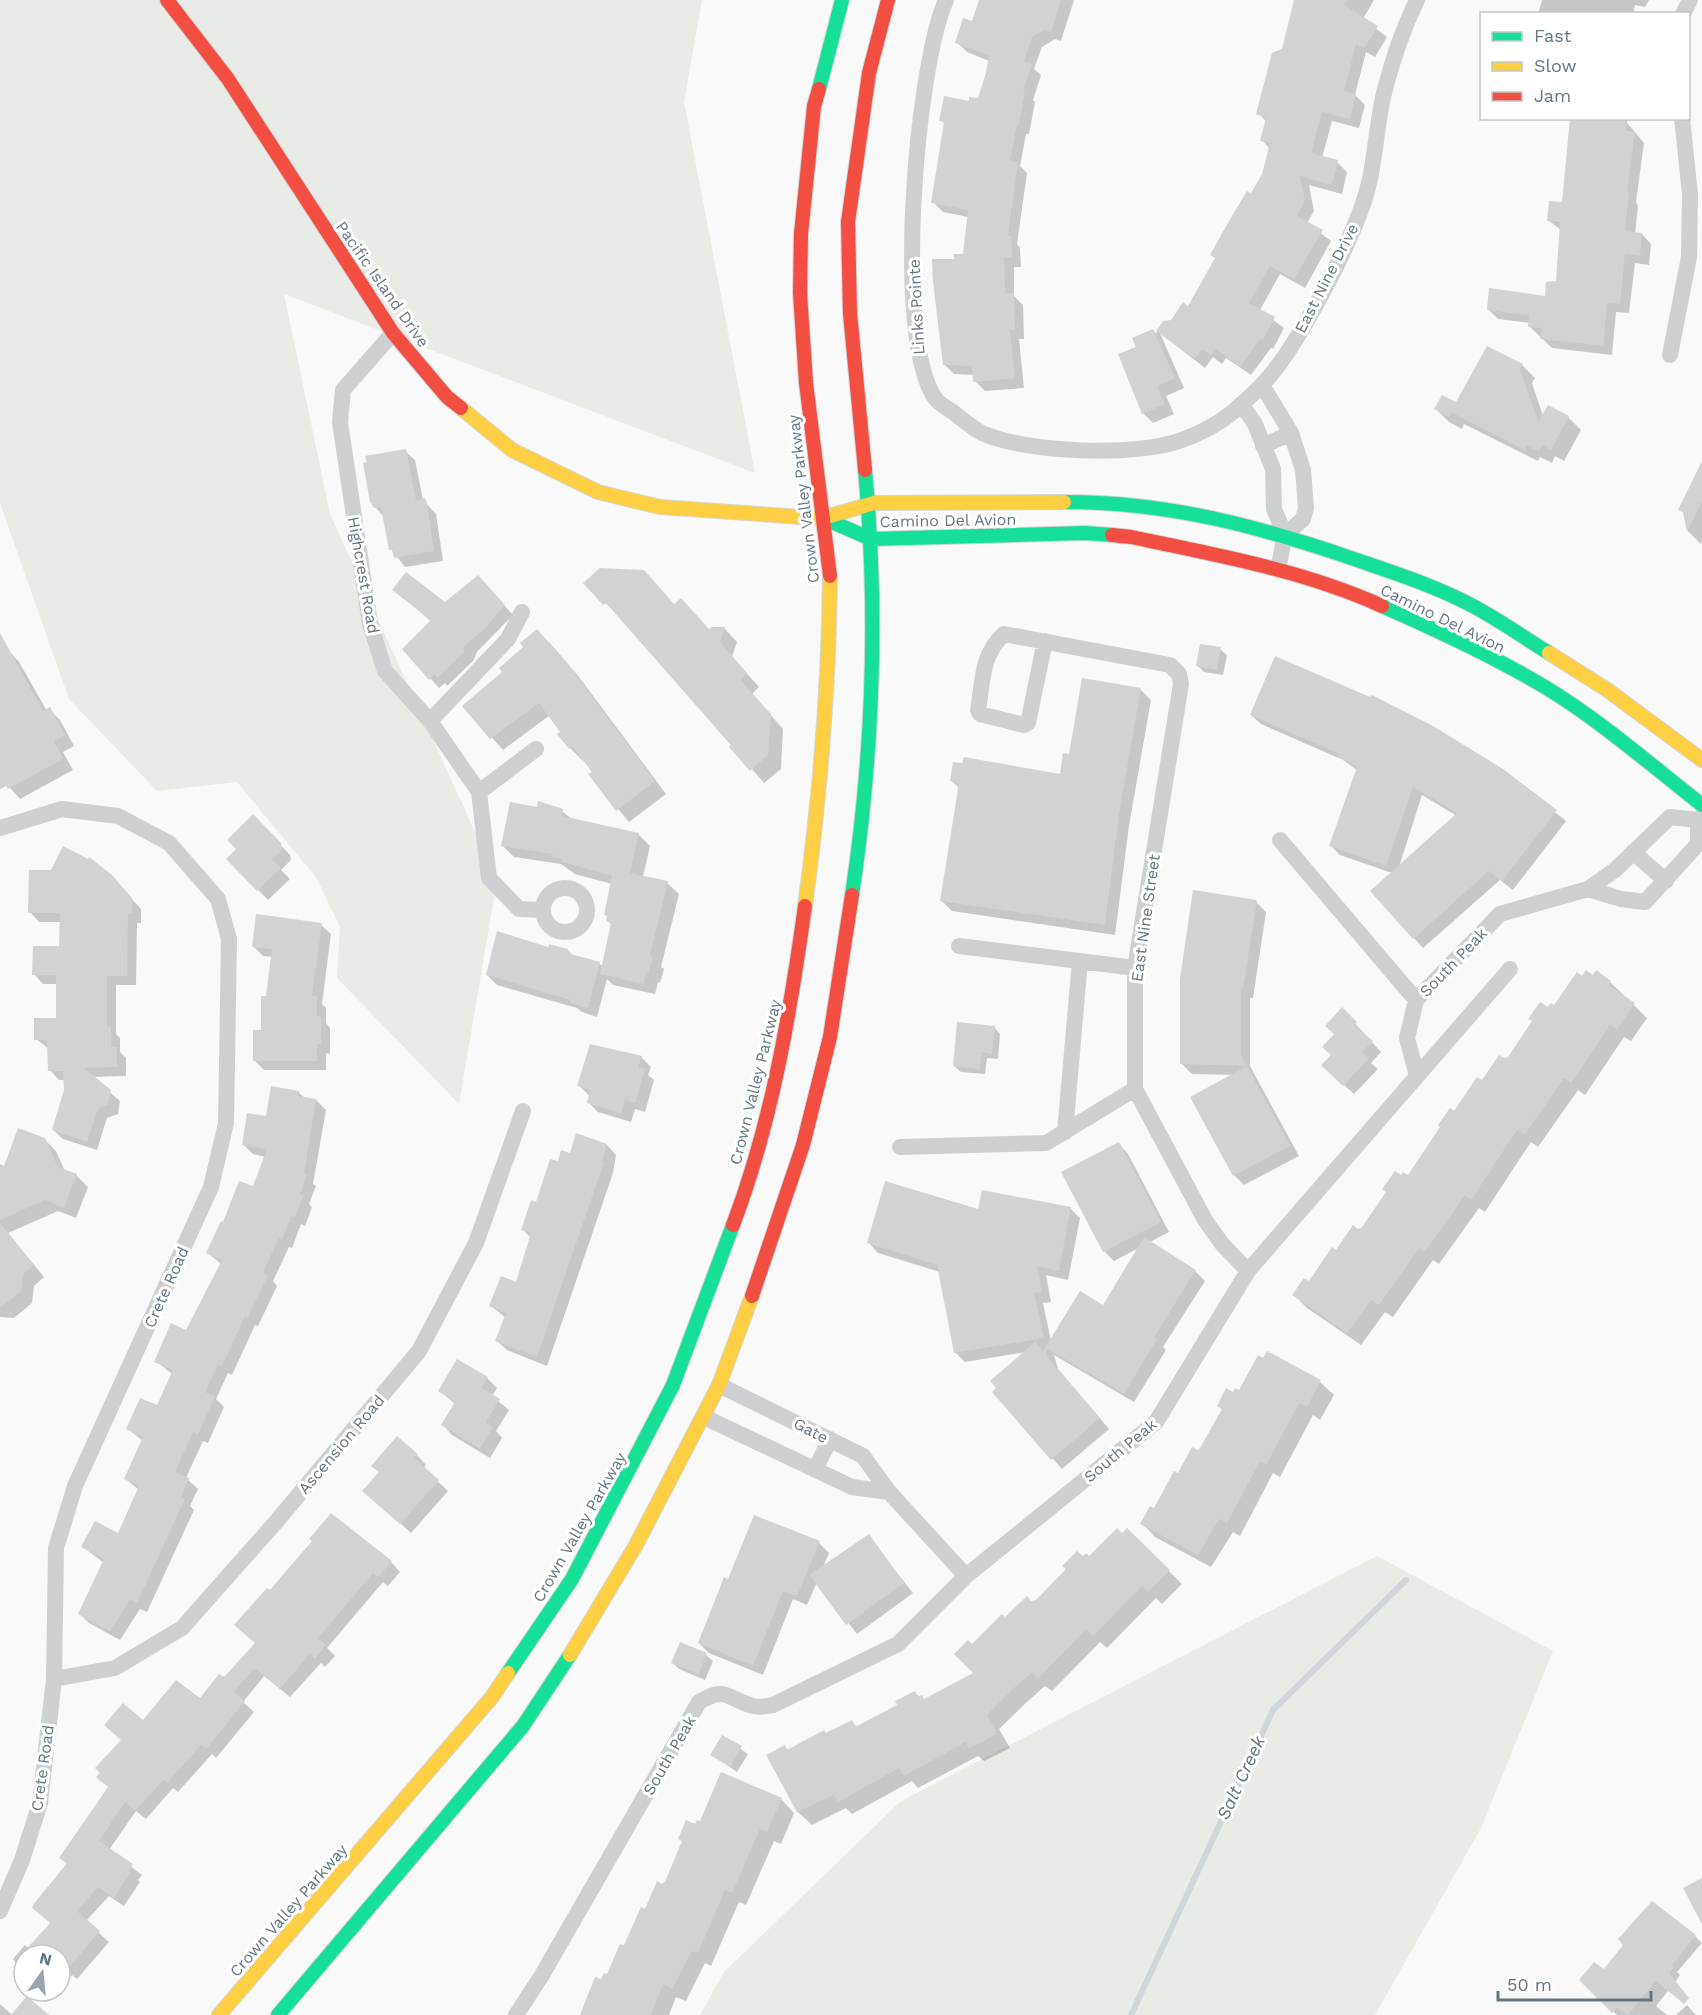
<svg xmlns="http://www.w3.org/2000/svg" width="1702" height="2015" viewBox="0 0 1702 2015" font-family="'Work Sans',sans-serif">
  <rect width="100%" height="100%" fill="#f9f9f9"/>
  <path fill="#e8ebe6" d="M0,0H702L684,102L755,473L284,294L330,514L497,880L459,1104L337,978L340,927L316,877L237,782L157,791L69,699L0,503Z
    M1377,1556L1553,1651L1481,1828L1375,2015H700L724,1972L901,1801Z"/>
  <path fill="#0003" fill-rule="evenodd" d="M980,0H1074L1061,41L1055,39L1042,47L1034,69L1041,75L1033,100L1035,102L1029,134H1026L1020,166L1027,173L1017,244L1020,248L1021,267H1014V296L1023,305L1024,339H1019L1024,388L985,391L975,381L974,375L954,374L944,364L956,260L964,255L968,217L943,212L933,202L945,124L941,120L979,100L989,61L967,52L957,42L973,23Z
    M1296,0H1374L1363,19L1387,37L1375,57L1366,52L1355,95L1365,105L1359,128L1332,121L1322,158L1337,162L1347,172L1342,194L1309,185L1314,211L1307,223L1331,241L1305,288L1280,274L1260,310L1284,328L1273,349L1271,348L1251,375L1226,358L1222,364L1213,357L1205,368L1160,333L1184,388L1166,396L1174,414L1153,423L1143,413L1138,347L1153,330L1156,333L1164,323L1171,321L1188,308L1264,174L1270,149L1262,140L1267,122L1258,113L1283,50Z
    M1542,0H1649L1645,7L1635,5L1633,14H1538Z
    M1572,118H1623L1644,143L1636,202L1638,206L1635,234H1642L1651,244L1649,265L1635,263L1629,313L1616,312L1612,355L1552,348L1529,326L1530,323L1498,319L1488,309L1546,298L1557,283L1561,230L1548,220L1563,204Z
    M1522,365L1535,378L1532,383L1543,416L1568,417L1581,430L1564,461L1555,456L1552,463L1540,457L1538,461L1464,424L1462,429L1449,422L1436,409L1456,404Z
    M405,451L415,460L423,500L436,514L443,561L405,567L391,549L384,517L375,507Z
    M1702,465V541L1701,544L1688,531L1685,514L1679,509Z
    M585,583L709,631L724,628L737,642L732,657L759,687L752,694L783,729L781,769L764,783L619,616Z
    M487,586L513,615L477,652L473,661L447,686L445,683L439,688L430,678L432,622L394,590L445,603Z
    M0,641L19,662L47,711L49,709L60,720L74,746L63,752L73,770L20,799L0,777Z
    M549,642L579,677L666,794L629,822L590,775L594,772L584,759L582,760L570,748L550,715L503,750L464,706Z
    M1220,649L1227,655L1223,675L1204,672L1198,666Z
    M1140,689L1151,700L1129,826L1115,935L952,911L941,900L960,789L951,780L1061,776L1071,756Z
    M1251,715L1503,770L1566,821L1513,890L1500,880L1423,948L1414,938L1392,873L1340,855L1330,845L1357,770L1343,760L1261,724ZM1422,795L1457,816L1399,867Z
    M539,803L556,807L572,819L638,834L650,846L643,877L667,883L679,894L661,967L664,969L660,983L658,982L655,994L613,985L607,979L597,1017L582,1012L577,1008L497,985L487,975L567,950L574,956L599,963L603,967L612,925L608,921L612,884L575,874L561,864L514,857L503,846L538,809Z
    M253,816L290,855L291,860L281,870L290,879L268,900L228,859L238,849Z
    M111,876L141,909V923H137L136,985H116V1034L120,1038V1052L126,1058V1076L92,1077L120,1101L118,1114L107,1118L97,1150L63,1139L53,1130L65,1090V1080H59L50,1070L49,1049L36,1039L57,1019L58,984H43L34,974L61,948V922H39L30,912Z
    M1256,902L1266,912L1253,998H1250V1066L1299,1156L1244,1185L1234,1175L1235,1075L1192,1074L1182,1064Z
    M321,925L331,934L322,1004L326,1008V1023L330,1028V1054L326,1053V1070H264L254,1060L263,1032L273,957L263,956L253,946Z
    M1593,977L1610,982L1647,1018L1631,1041L1624,1037L1585,1095L1578,1090L1538,1147L1531,1142L1485,1212L1479,1208L1439,1264L1433,1260L1393,1317L1385,1312L1361,1345L1307,1308L1294,1295L1309,1283L1358,1230L1363,1229L1401,1177H1408L1455,1113L1482,1082L1509,1058L1548,1009L1554,1007L1582,978Z
    M1342,1009L1381,1052L1371,1063L1378,1069L1354,1094L1333,1075L1335,1034Z
    M994,1027L1000,1034L998,1059L987,1058L985,1074L961,1072L954,1066Z
    M641,1057L651,1067L648,1075L654,1080L645,1112L635,1109L631,1122L598,1112L588,1102L590,1096L579,1086Z
    M298,1092L305,1098L316,1100L326,1110L313,1184L316,1186L309,1204L312,1207L305,1226L301,1224L292,1248L289,1247L273,1281L277,1286L258,1326L255,1325L232,1375L228,1373L216,1399L224,1407L208,1443L203,1441L186,1478L198,1489L190,1506L194,1510L147,1612L140,1609L120,1640L89,1623L79,1613L104,1563L83,1547L118,1535L139,1490L126,1479L143,1441L127,1428L157,1407L172,1374L156,1361L187,1332L221,1264L208,1253L224,1224L254,1188L266,1157L253,1154L243,1144L267,1117Z
    M44,1139L56,1151L65,1171L76,1175L88,1187L76,1218L58,1211L8,1233L44,1277L34,1286L32,1303L14,1318L0,1317V1170Z
    M1119,1144L1128,1154L1169,1232L1150,1242L1195,1271L1205,1281L1163,1347L1166,1350L1134,1402L1054,1355L1058,1369L1109,1429L1062,1469L994,1392L1026,1352L965,1362L955,1352L940,1272L878,1253L869,1243L979,1210L1070,1208L1080,1218L1068,1280L1046,1275L1051,1302L1043,1303L1051,1341L1103,1307L1139,1248L1114,1261L1104,1251Z
    M607,1145L616,1155L613,1173L547,1366L507,1350L497,1341L506,1318L491,1306L517,1284L531,1238L523,1230L559,1163L571,1155Z
    M1268,1353L1320,1382L1334,1395L1320,1420L1313,1415L1280,1477L1273,1473L1240,1536L1233,1532L1211,1567L1155,1537L1142,1523L1198,1452L1223,1410L1218,1406L1240,1392Z
    M458,1361L487,1378L497,1388L492,1396L509,1410L496,1431L502,1438L490,1458L452,1435L443,1425L455,1404L440,1391Z
    M417,1455L426,1465L423,1468L448,1491L411,1533L364,1491Z
    M1127,1530L1182,1584L1162,1604L1156,1598L1107,1648L1100,1642L1052,1691L1045,1686L1028,1701L999,1729L1010,1748L984,1761L978,1756L918,1788L912,1781L852,1814L846,1808L812,1825L798,1812L768,1756L785,1747L789,1751L852,1722L857,1727L899,1705L914,1693L925,1700L975,1674L973,1646L1005,1619L1036,1601L1083,1558H1089Z
    M868,1536L913,1593L857,1634L817,1582L807,1605L793,1599L763,1675L709,1653L699,1643L728,1581L819,1543L829,1553L823,1567Z
    M391,1562L400,1572L388,1586L383,1582L327,1648L335,1656L325,1667L321,1663L290,1697L264,1676L243,1702L254,1712L216,1758L212,1754L178,1792L173,1788L146,1819L136,1811L109,1850L142,1875L138,1880L140,1882L124,1906L109,1896L86,1921L109,1942L77,1979L72,1975L60,1988V1955H24V1974L13,1959L25,1945L29,1948L52,1924L68,1865L61,1858L109,1788L143,1722L200,1700L224,1680L256,1644L271,1593Z
    M706,1655L713,1661L705,1680L679,1669L673,1663Z
    M723,1737L748,1754L737,1772L712,1755Z
    M781,1799L794,1813L781,1844L774,1841L746,1905L739,1902L711,1966L705,1963L686,2001L676,1997L669,2015H582L666,1882L683,1842L680,1839L701,1823Z
    M1695,1936L1702,1943L1677,1972L1680,1975L1676,1981L1656,2006L1667,2015H1617L1581,1980Z
    M44,1991H57L52,1997Z
    M0,2004L12,2015H0Z
    M1687,2005L1696,2015H1676Z"/>
  <g fill="none" stroke-linecap="round" stroke-linejoin="round">
    <path stroke="#ced6d9" stroke-width="6" d="M1131,2015L1273,1710L1406,1580"/>
  </g>
  <path fill="#d0d2d3" d="M979,0H1061L1051,32L1044,30L1032,37L1024,62L1032,64L1023,91H1025L1019,125H1017L1010,160L1018,162L1008,236H1011L1012,257L1004,258L1005,293H1014L1015,330H1010L1015,378L973,382L972,366L943,365L933,282L932,259H954V254H963L968,210L931,203L944,122L939,121L944,96L969,101V97L978,98L986,73L989,55L955,43L963,18L972,21Z
    M1294,0H1347L1344,5L1378,26L1364,48L1356,44L1344,91L1356,94L1350,119L1322,112L1311,153L1338,160L1332,185L1300,176L1305,200L1297,216L1323,230L1294,279L1270,266L1249,303L1275,317L1263,340L1260,339L1240,367L1216,349L1211,355L1202,349L1195,359L1156,331L1163,321L1171,320L1183,302L1188,306L1215,258L1210,255L1229,221L1247,191L1251,193L1262,174L1270,143L1260,141L1266,118L1256,114L1272,53L1282,49Z
    M1570,118L1627,120L1626,131L1635,132L1627,191L1629,195L1625,231L1642,233L1640,256L1625,254L1620,304L1607,303L1603,346L1540,339L1542,328L1528,327L1529,315L1487,310L1489,288L1545,296L1546,282L1556,281L1560,222L1547,221L1549,201L1562,202Z
    M1153,329L1175,378L1157,386L1165,404L1142,414L1118,354L1136,347L1132,338Z
    M1487,346L1523,364L1520,369L1538,422L1548,405L1569,416L1551,450L1542,445L1539,451L1527,446L1525,450L1451,412L1449,417L1434,409L1442,395L1456,402Z
    M406,449L416,500L425,498L427,503L434,551L394,558L392,549L389,550L381,507L374,508L370,502L363,463L367,462L365,456Z
    M1702,461V501L1687,532L1683,512L1678,510Z
    M600,568L644,570L674,604L681,598L709,629L712,627H725L720,642L747,673L740,680L771,714L768,755L750,771L729,747L731,745L606,603L603,605L583,583Z
    M406,572L445,602L478,575L505,605L487,626L468,643L463,649L465,651L437,678L435,674L429,680L402,649L431,620L392,590Z
    M537,629L567,663L655,781L616,811L588,774L592,772L573,747L569,749L557,734L560,732L539,703L490,739L462,706L502,672L499,668L523,647L520,643Z
    M0,633L43,711L50,707L65,735L54,741L63,759L8,789L6,786L0,789Z
    M1200,644L1221,647L1217,670L1196,666Z
    M1275,656L1370,697L1372,695L1433,726L1503,769L1557,810L1502,881L1489,871L1413,939L1370,891L1457,813L1413,787L1386,866L1329,846L1357,767L1338,757L1340,754L1250,715Z
    M1082,678L1141,688L1119,815L1105,925L940,901L959,783L950,781L953,762L962,763L964,757L1060,774L1063,753L1069,754Z
    M538,801L563,809L562,816L639,833L630,873L668,881L650,955L653,956L649,972H646L644,984L600,974L611,923L606,921L607,916L604,915L612,876L562,862V859L552,857L553,854L501,846L510,802L537,807Z
    M253,814L281,843L282,850L272,859L281,868L257,891L226,859L236,849L227,840Z
    M63,846L88,859L89,857L112,875L132,898V914H128L127,976H107V1027H111V1047H117V1067L84,1068L111,1090L108,1104L98,1109L87,1142L52,1130L64,1090L63,1071H48L47,1040H34V1018H56V975H32L33,946H59L60,913H28L29,870H51Z
    M1193,890L1257,900L1243,989H1241V1055L1247,1066L1180,1064V979Z
    M256,914L322,923L312,996H317V1016L321,1017V1044H317V1061H253V1030H261V996H266L272,949L252,947Z
    M497,931L548,947L549,944L568,949L567,953L600,962L588,1008L570,1003L571,1000L486,975Z
    M1586,970L1593,975L1596,970L1611,981L1608,985L1635,1003L1617,1029L1610,1025L1571,1083L1564,1078L1525,1134L1517,1130L1471,1200L1465,1195L1425,1252L1419,1248L1379,1305L1371,1300L1347,1333L1292,1295L1304,1278L1309,1281L1332,1247L1336,1250L1353,1225L1358,1229L1362,1227L1386,1192L1382,1189L1395,1171L1401,1175L1403,1172L1408,1175L1440,1127L1438,1125L1450,1108L1454,1111L1477,1077L1482,1080L1499,1055L1504,1058L1508,1057L1532,1021L1528,1019L1540,1002L1548,1007L1551,1003L1554,1005L1577,972L1582,976Z
    M1342,1007L1357,1022L1354,1025L1373,1041L1362,1052L1369,1058L1343,1086L1321,1065L1331,1055L1322,1047L1334,1034L1325,1026Z
    M957,1022L995,1026L992,1054L981,1052L980,1069L953,1066Z
    M590,1044L642,1056L638,1067L645,1069L635,1103L625,1100L621,1113L587,1103L590,1090L577,1086Z
    M1247,1066L1290,1146L1233,1176L1190,1097Z
    M271,1086L299,1091L298,1096L316,1099L304,1174L307,1175L300,1194L303,1196L295,1217L291,1216L282,1240L279,1238L263,1272L268,1275L248,1317L245,1316L222,1366L218,1364L205,1392L215,1396L198,1435L193,1432L175,1472L189,1478L181,1497L185,1499L137,1603L130,1600L110,1631L78,1614L104,1559L81,1547L95,1521L118,1533L139,1486L124,1479L143,1437L126,1429L140,1398L157,1405L173,1370L154,1362L171,1323L186,1330L222,1260L206,1253L221,1221L223,1222L239,1181L253,1186L267,1149L242,1145L247,1113L266,1116Z
    M18,1128L45,1138L58,1167L77,1174L64,1208L45,1200L0,1220V1164L4,1166Z
    M576,1133L607,1144L602,1162H604L537,1357L495,1341L506,1313L489,1306L501,1276L516,1282L531,1233L521,1230L531,1200L536,1202L550,1159L558,1161L561,1150L570,1153Z
    M1119,1142L1161,1222L1103,1252L1061,1172Z
    M885,1181L978,1209L982,1190L1071,1207L1059,1271L1037,1266L1042,1292L1034,1293L1044,1338L954,1353L937,1265L867,1243Z
    M0,1223L34,1265L23,1274L21,1291L0,1308Z
    M1144,1237L1196,1270L1154,1337L1157,1339L1124,1394L1046,1348L1048,1358L1100,1418L1051,1460L992,1392L996,1388L990,1381L1035,1342L1043,1351L1080,1291L1103,1305Z
    M1267,1351L1321,1380L1307,1407L1299,1403L1266,1465L1260,1461L1227,1523L1219,1519L1198,1555L1140,1524L1150,1506L1154,1508L1174,1471L1178,1473L1192,1447L1198,1450L1200,1448L1222,1409L1217,1406L1226,1388L1233,1392L1235,1388L1239,1390L1258,1355L1263,1358Z
    M457,1359L488,1377L482,1388L500,1399L486,1422L493,1427L480,1449L441,1425L455,1402L438,1391Z
    M397,1436L418,1454L414,1458L439,1480L400,1524L362,1491L379,1472L371,1466Z
    M331,1513L392,1561L378,1577L373,1573L318,1638L326,1645L315,1659L310,1654L280,1689L254,1668L234,1692L245,1701L206,1749L201,1745L167,1783L163,1780L135,1811L125,1802L99,1841L133,1864L129,1870L131,1871L114,1898L98,1887L77,1911L100,1931L60,1978V1955H21L50,1923L32,1908L33,1905L67,1863L59,1858L108,1787L96,1777L100,1773L95,1768L121,1740L104,1725L123,1703L143,1720L176,1680L200,1698L219,1674L224,1677L255,1643L234,1625L267,1588L270,1590L312,1541L309,1539Z
    M754,1515L820,1541L797,1596L783,1591L753,1666L698,1643L724,1577L728,1579Z
    M1117,1528L1122,1533L1127,1528L1170,1570L1148,1592L1142,1586L1093,1636L1086,1629L1038,1679L1032,1673L1014,1688L987,1715L997,1734L969,1749L966,1742L904,1776L899,1768L838,1802L834,1795L797,1812L766,1755L785,1745L787,1750L824,1730L826,1733L852,1720L855,1726L859,1725L897,1705L895,1701L915,1691L918,1697L922,1695L924,1699L973,1673L954,1654L968,1640L972,1644L1002,1614L1005,1617L1027,1596L1031,1601L1036,1600L1066,1569L1062,1566L1077,1551L1083,1556L1086,1553L1089,1556Z
    M869,1534L904,1583L846,1625L809,1575Z
    M680,1642L707,1653L699,1674L671,1663Z
    M722,1735L742,1746L730,1767L710,1755Z
    M721,1772L782,1798L767,1832L760,1829L732,1893L725,1890L698,1953L692,1951L672,1989L663,1984L651,2015H580L595,1977L601,1979L604,1973L607,1974L620,1944L624,1945L641,1907L645,1909L657,1881L662,1884L665,1882L682,1841L678,1839L686,1820L695,1824L697,1820L700,1821Z
    M1702,1878V1924L1683,1888Z
    M1652,1901L1696,1935L1672,1965L1674,1967L1669,1973L1689,1998L1684,2004L1656,1981L1628,2015L1616,2008L1612,2013L1579,1980L1594,1962L1604,1969L1623,1945L1618,1939Z
    M27,1996L49,2015H11Z"/>
  <g fill="none" stroke-linecap="round" stroke-linejoin="round">
    <defs>
      <path id="fast" d="M819,89L842,0
        M1064,502C1169,502 1258,526 1357,560C1395,573 1435,586 1471,605C1498,619 1523,637 1549,653
        M816,518H823L871,539L1085,533L1112,535
        M1382,606C1437,630 1493,656 1545,687C1601,721 1651,765 1702,805
        M852,895C873,755 878,610 865,470
        M508,1673L572,1579L673,1385L733,1225
        M278,2015L523,1726L570,1655"/>
      <path id="slow" d="M461,408L512,450L598,492L660,507L816,518
        M823,518L874,503L1064,502
        M1549,653L1606,689L1702,760
        M805,906C820,796 829,687 830,576
        M570,1655L636,1545L719,1385L752,1296
        M219,2015L492,1697L508,1673"/>
      <path id="jam" d="M167,0L228,79L393,333L447,397L461,408
        M819,89L814,106L801,234L800,293L806,383L830,576
        M865,470L850,313L848,222L869,73L888,0
        M1112,535L1131,537C1216,555 1302,570 1382,606
        M733,1225C772,1122 790,1014 805,906
        M752,1296L803,1145L830,1037L852,895"/>
    </defs>
    <use href="#fast" stroke="#d5d6d7" stroke-width="16"/>
    <use href="#slow" stroke="#d5d6d7" stroke-width="16"/>
    <use href="#jam" stroke="#d5d6d7" stroke-width="16"/>
    <path stroke="#cecfd0" stroke-width="16" d="M946,0C916,68 893,337 935,398C939,404 947,408 953,412C962,419 972,428 982,433C1026,453 1137,457 1182,440C1217,427 1234,413 1260,387C1296,351 1358,233 1369,183C1376,153 1377,120 1385,89C1393,58 1403,29 1417,0
      M1683,14L1690,0
      M393,333L343,390L340,422L370,624L385,671L430,721L479,792L489,878L519,909L543,910
      M1670,355L1689,257L1690,194L1682,118
      M1262,385L1291,433L1303,470L1306,508L1303,519L1285,535L1278,569
      M1241,404L1255,424L1273,469L1274,509L1285,535
      M1263,446L1291,433
      M1045,641L1028,723L1024,725L980,714L978,710C983,681 981,655 1004,634L1170,665L1179,674L1181,684L1135,968V1089L1205,1220L1222,1244L1248,1271
      M430,721L508,639L522,612
      M479,792L536,749
      M0,828L62,809L118,816L169,843L218,899L229,939L226,1123L211,1187L75,1486L56,1548L54,1679L40,1803L22,1860L0,1911
      M1280,840L1416,1000
      M1633,852L1666,881
      M543 910a22 22 0 1 1 44 0a22 22 0 1 1-44 0Z
      M1588,889L1621,899L1645,902L1698,844V820
      M959,946L1135,968
      M1417,1076L1407,1038L1416,1000L1500,914L1588,889L1615,870L1670,817L1698,820L1702,817
      M1065,1132L1080,961
      M900,1147L1046,1143L1135,1089
      M719,1385L863,1456L889,1492L966,1576
      M704,1417L852,1487L889,1492
      M815,1470L830,1439
      M54,1679L115,1668L182,1628L276,1522L419,1351L476,1243L523,1111
      M516,2015L542,1975L699,1702C727,1685 727,1699 753,1706C759,1708 767,1706 773,1705L898,1644L966,1576L1156,1422L1248,1271L1510,969"/>
    <use href="#fast" stroke="#16e098" stroke-width="14"/>
    <use href="#slow" stroke="#ffcf43" stroke-width="14"/>
    <use href="#jam" stroke="#f24e42" stroke-width="14"/>
  </g>
  <g text-anchor="middle" stroke-width="6" stroke-linejoin="round" paint-order="stroke">
    <g font-size="16" fill="#657683" stroke="#fff">
      <text transform="translate(1326 278) rotate(-63)" y="6">East Nine Drive</text>
      <text transform="translate(383 284) rotate(55)" y="6">Pacific Island Drive</text>
      <text transform="translate(916 307) rotate(-93)" y="6">Links Pointe</text>
      <text transform="translate(803 499) rotate(-97)" y="6">Crown Valley Parkway</text>
      <text transform="translate(948 520) rotate(-1)" y="6">Camino Del Avion</text>
      <text transform="translate(364 575) rotate(80)" y="6">Highcrest Road</text>
      <text transform="translate(1443 618) rotate(26)" y="6">Camino Del Avion</text>
      <text transform="translate(1145 918) rotate(-82)" y="6">East Nine Street</text>
      <text transform="translate(1453 962) rotate(-46)" y="6">South Peak</text>
      <text transform="translate(755 1082) rotate(-76)" y="6">Crown Valley Parkway</text>
      <text transform="translate(166 1287) rotate(-66)" y="6">Crete Road</text>
      <text transform="translate(811 1430) rotate(27)" y="6">Gate</text>
      <text transform="translate(341 1444) rotate(-50)" y="6">Ascension Road</text>
      <text transform="translate(1120 1450) rotate(-40)" y="6">South Peak</text>
      <text transform="translate(579 1527) rotate(-60)" y="6">Crown Valley Parkway</text>
      <text transform="translate(669 1755) rotate(-60)" y="6">South Peak</text>
      <text transform="translate(42 1768) rotate(-82)" y="6">Crete Road</text>
      <text transform="translate(288 1910) rotate(-49)" y="6">Crown Valley Parkway</text>
    </g>
    <g font-size="18" font-style="italic" fill="#60757c" stroke="#fff">
      <text transform="translate(1241 1778) rotate(-65)" y="6">Salt Creek</text>
    </g>
  </g>
  <rect x="1480" y="12" width="210" height="108" fill="#ffffff" stroke="#c1c8cd" stroke-width="1.5"/>
  <rect x="1492" y="32" width="30" height="9" fill="#16e098" stroke="#c1c8cd" stroke-width="1.5"/>
  <text x="1534" y="42" font-size="18" fill="#657683">Fast</text>
  <rect x="1492" y="62" width="30" height="9" fill="#ffcf43" stroke="#c1c8cd" stroke-width="1.5"/>
  <text x="1534" y="72" font-size="18" fill="#657683">Slow</text>
  <rect x="1492" y="92" width="30" height="9" fill="#f24e42" stroke="#c1c8cd" stroke-width="1.5"/>
  <text x="1534" y="102" font-size="18" fill="#657683">Jam</text>
  <g transform="translate(42 1973) rotate(15)"><circle r="28" fill="#ffffff" stroke="#c1c8cd" stroke-width="1.5"/>
  <path d="M0-4.5L10 22L0 15L-10 22Z" fill="#99a4ac"/>
  <text y="-9" font-size="16" font-weight="bold" text-anchor="middle" fill="#657683">N</text>
  </g>
  <path d="M1498 1991v9h153v-9" fill="none" stroke="#657683" stroke-width="3"/>
  <text x="1507" y="1991" font-size="18" fill="#657683" stroke="#ffffff" stroke-width="4.5" paint-order="stroke">50 m</text>
</svg>
